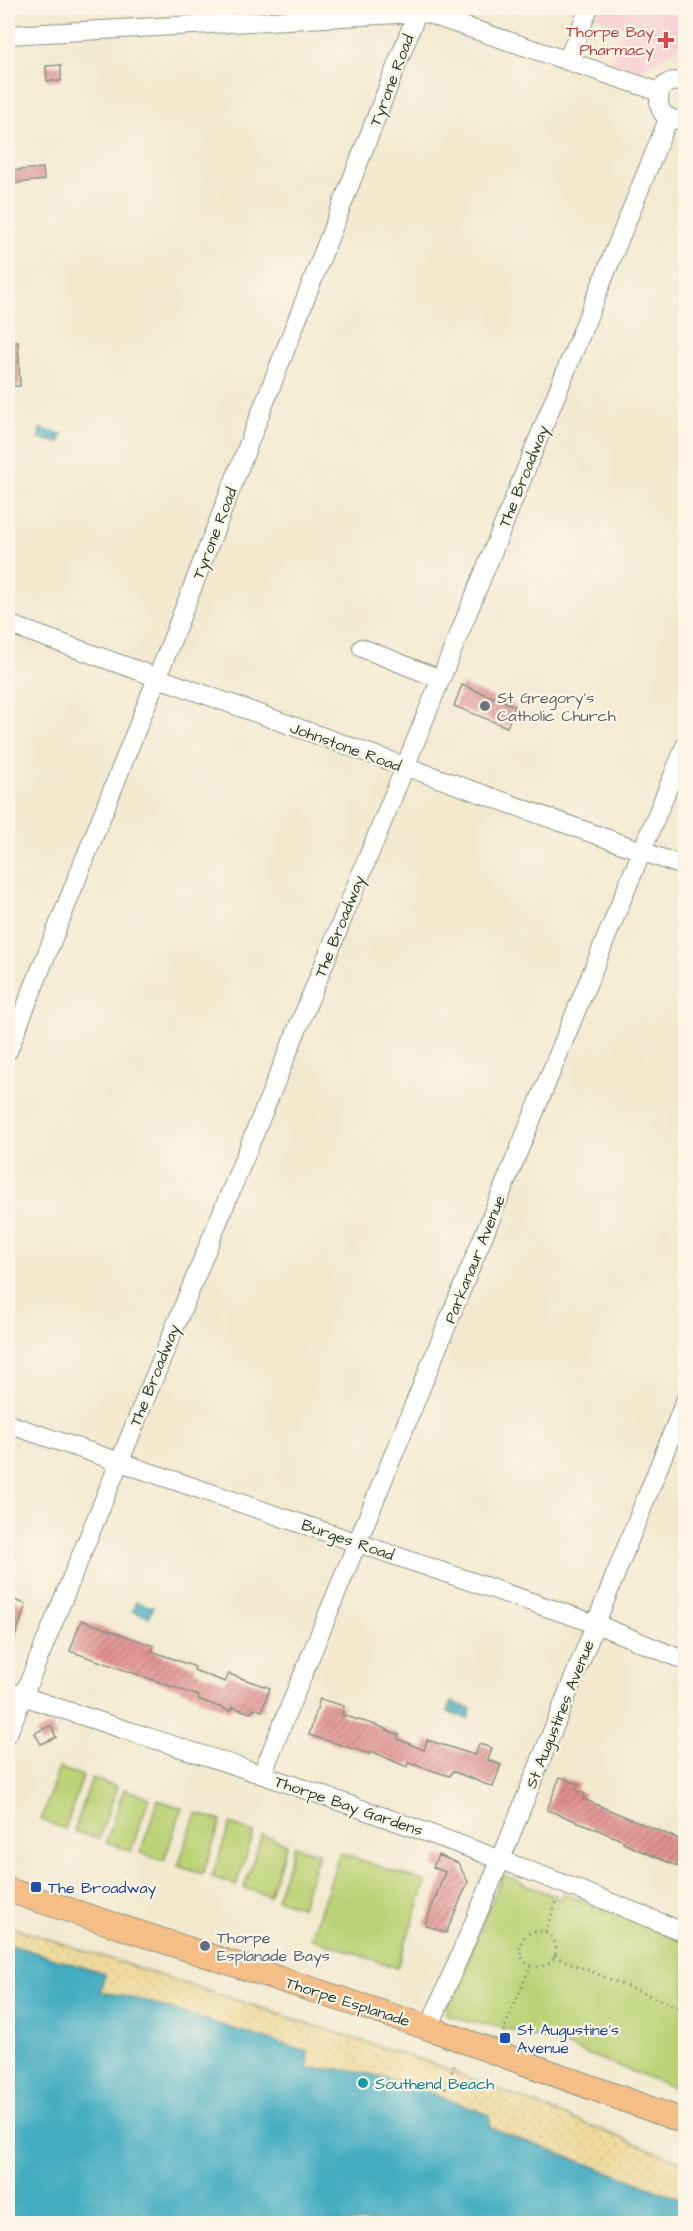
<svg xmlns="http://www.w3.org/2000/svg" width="693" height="2231" viewBox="0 0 693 2231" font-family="'Architects Daughter',sans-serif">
  <defs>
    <pattern id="sand-dots" width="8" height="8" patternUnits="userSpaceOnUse" patternTransform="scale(1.5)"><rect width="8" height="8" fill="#eeda9e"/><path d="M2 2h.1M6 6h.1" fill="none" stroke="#ccbc89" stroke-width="1.8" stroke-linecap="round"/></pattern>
    <pattern id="building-hatch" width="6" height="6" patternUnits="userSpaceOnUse" patternTransform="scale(1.5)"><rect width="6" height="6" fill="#e08f8e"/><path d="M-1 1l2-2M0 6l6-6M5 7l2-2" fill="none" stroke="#b57675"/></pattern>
  </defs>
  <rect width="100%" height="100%" fill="#fcf5e5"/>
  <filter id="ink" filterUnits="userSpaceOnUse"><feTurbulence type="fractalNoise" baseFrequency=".0167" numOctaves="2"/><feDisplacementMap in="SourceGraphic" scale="12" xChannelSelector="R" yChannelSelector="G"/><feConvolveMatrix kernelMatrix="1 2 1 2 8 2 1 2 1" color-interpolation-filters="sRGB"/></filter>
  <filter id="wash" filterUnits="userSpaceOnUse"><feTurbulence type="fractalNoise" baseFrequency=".008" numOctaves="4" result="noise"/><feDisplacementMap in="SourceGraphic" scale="24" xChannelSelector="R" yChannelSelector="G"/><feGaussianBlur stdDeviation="1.35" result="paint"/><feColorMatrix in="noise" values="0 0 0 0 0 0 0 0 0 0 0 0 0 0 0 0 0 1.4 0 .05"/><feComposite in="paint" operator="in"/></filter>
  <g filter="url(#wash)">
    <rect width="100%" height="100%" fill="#f2e9cf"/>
    <path fill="#f7cfd4" d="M600,8H685V28L677,49L639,71L611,61L624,28L597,17Z"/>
    <path fill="#bcd175" stroke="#6e8754" stroke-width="1.5" d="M59,1768L83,1776L65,1829L41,1820Z
      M92,1778L117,1787L99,1839L74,1831Z
      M124,1789L149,1798L131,1851L106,1842Z
      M158,1800L182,1808L164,1861L140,1853Z
      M196,1813L221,1821L203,1874L178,1866Z
      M230,1824L254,1833L236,1885L212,1877Z
      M262,1835L287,1844L269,1896L244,1888Z
      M294,1846L319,1854L301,1907L276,1899Z
      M340,1853L426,1882L397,1968L311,1938Z
      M503,1875L561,1899L564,1893L685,1943V2092L566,2046L498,2026L468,2022L446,2014V2011Z"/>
    <path fill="url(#sand-dots)" stroke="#868c69" stroke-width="1.5" d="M8,1926L436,2065L685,2163V2223L8,2002Z"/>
    <path fill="#42acc1" stroke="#30747a" stroke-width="1.5" d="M40,429L62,434L60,443L38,439Z
      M136,1602L153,1607L149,1617L132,1611Z
      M451,1702L471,1709L468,1719L448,1712Z
      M8,1944L105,1974L100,1991L141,2000L308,2052V2069C371,2064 431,2094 490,2115V2128L685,2200V2223H8Z"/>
    <g id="blocks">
      <path fill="url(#building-hatch)" d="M61,65V81H47L46,66Z
        M43,168L44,180L8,184V171Z
        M8,342H18L20,386H8Z
        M462,685L515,706L507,727L454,706Z
        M8,1598L26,1604L10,1652H8Z
        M81,1620L154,1646L152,1651L195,1667L194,1670L225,1682L229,1674L270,1688L262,1711L253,1708L251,1713L232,1707L230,1711L198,1699L199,1696L70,1651Z
        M320,1699L344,1706L342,1715L379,1726L399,1735L398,1739L424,1750L427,1740L475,1755L479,1744L492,1748L488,1760L501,1765L493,1787L452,1771L450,1776L408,1763L407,1767L371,1751L370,1754L309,1735Z
        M51,1725L56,1737L41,1744L35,1733Z
        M560,1777L579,1784L576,1790L585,1794L583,1799L686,1842V1870L623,1843L624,1841L589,1826L547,1810Z
        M438,1855L458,1863L468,1882L446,1933L425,1925L445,1872L433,1867Z"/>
    </g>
  </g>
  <g filter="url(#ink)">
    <use href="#blocks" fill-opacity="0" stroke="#889382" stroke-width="1.5"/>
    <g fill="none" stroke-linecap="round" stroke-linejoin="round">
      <defs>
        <path id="minor" d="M8,35L417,13L428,14L660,92
          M567,61L589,8
          M686,84C649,68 651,133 686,117
          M8,624L686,867
          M362,648L440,679
          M8,1051L157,678L417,13
          M8,1424L596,1624L686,1661
          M8,1691C92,1720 178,1746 263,1775C405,1823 546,1875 686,1933
          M8,1733L405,767L669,117
          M262,1774L686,744
          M429,2028L501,1859L686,1399"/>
        <path id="major" d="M8,1890L429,2028L686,2122"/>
      </defs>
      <use href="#minor" stroke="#889382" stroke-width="20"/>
      <use href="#major" stroke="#889382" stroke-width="26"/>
      <path stroke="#889382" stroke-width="3" stroke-dasharray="1.5 4.5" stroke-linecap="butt" d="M520 1949a18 18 0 1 1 36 0a18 18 0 1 1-36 0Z
        M545,1932L558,1898
        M554,1956L686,2011
        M503,2032L531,1965
        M445,2089L454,2065"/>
      <use href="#minor" stroke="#fff" stroke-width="18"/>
      <use href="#major" stroke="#f6be87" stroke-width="24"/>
    </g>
  </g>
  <path fill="#e0444e" stroke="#fcf5e5" stroke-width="2" d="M663 31h6v6h6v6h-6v6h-6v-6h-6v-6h6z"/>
  <circle fill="#6b7280" stroke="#fcf5e5" stroke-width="2" cx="485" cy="706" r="6"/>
  <g fill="#1a4fb4" stroke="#fcf5e5" stroke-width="2">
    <rect x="30" y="1881" width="12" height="12" rx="3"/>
    <rect x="499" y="2032" width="12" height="12" rx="3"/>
  </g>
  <circle fill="#5c6f8a" stroke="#fcf5e5" stroke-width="2" cx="205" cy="1946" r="6"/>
  <circle fill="#0f9aa8" stroke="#fcf5e5" stroke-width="2" cx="363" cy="2083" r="6"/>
  <g text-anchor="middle" stroke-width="4.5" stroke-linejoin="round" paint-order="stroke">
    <g font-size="16" fill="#be3a42" stroke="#fcf5e5" text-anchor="end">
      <text x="654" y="37">Thorpe Bay<tspan x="654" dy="18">Pharmacy</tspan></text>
    </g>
    <g font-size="16" fill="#1f3d34" stroke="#fcf5e5">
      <text transform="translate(391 80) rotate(-69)" y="6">Tyrone Road</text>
      <text transform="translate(523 476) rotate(-68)" y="6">The Broadway</text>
      <text transform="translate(214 533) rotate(-69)" y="6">Tyrone Road</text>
      <text transform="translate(346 746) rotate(20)" y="6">Johnstone Road</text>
      <text transform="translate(339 926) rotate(-68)" y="6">The Broadway</text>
      <text transform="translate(474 1259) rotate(-68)" y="6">Parkanaur Avenue</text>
      <text transform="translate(154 1375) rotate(-68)" y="6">The Broadway</text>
      <text transform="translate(348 1539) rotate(19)" y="6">Burges Road</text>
      <text transform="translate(559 1714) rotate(-68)" y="6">St Augustines Avenue</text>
      <text transform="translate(349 1805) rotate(19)" y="6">Thorpe Bay Gardens</text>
      <text transform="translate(348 2001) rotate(18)" y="6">Thorpe Esplanade</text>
    </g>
    <g font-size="16" fill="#5b616d" stroke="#fcf5e5" text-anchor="start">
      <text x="497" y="703">St Gregory's<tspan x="497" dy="18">Catholic Church</tspan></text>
    </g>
    <g font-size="16" fill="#164399" stroke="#fcf5e5" text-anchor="start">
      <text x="48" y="1893">The Broadway</text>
      <text x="517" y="2035">St Augustine's<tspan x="517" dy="18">Avenue</tspan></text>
    </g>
    <g font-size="16" fill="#4e5e75" stroke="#fcf5e5" text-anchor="start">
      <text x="217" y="1943">Thorpe<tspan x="217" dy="18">Esplanade Bays</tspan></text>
    </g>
    <g font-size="16" fill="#0d838f" stroke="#fcf5e5" text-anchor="start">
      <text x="375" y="2089">Southend Beach</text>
    </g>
  </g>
  <rect width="693" height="2231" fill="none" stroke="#fcf5e5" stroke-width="30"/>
</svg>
